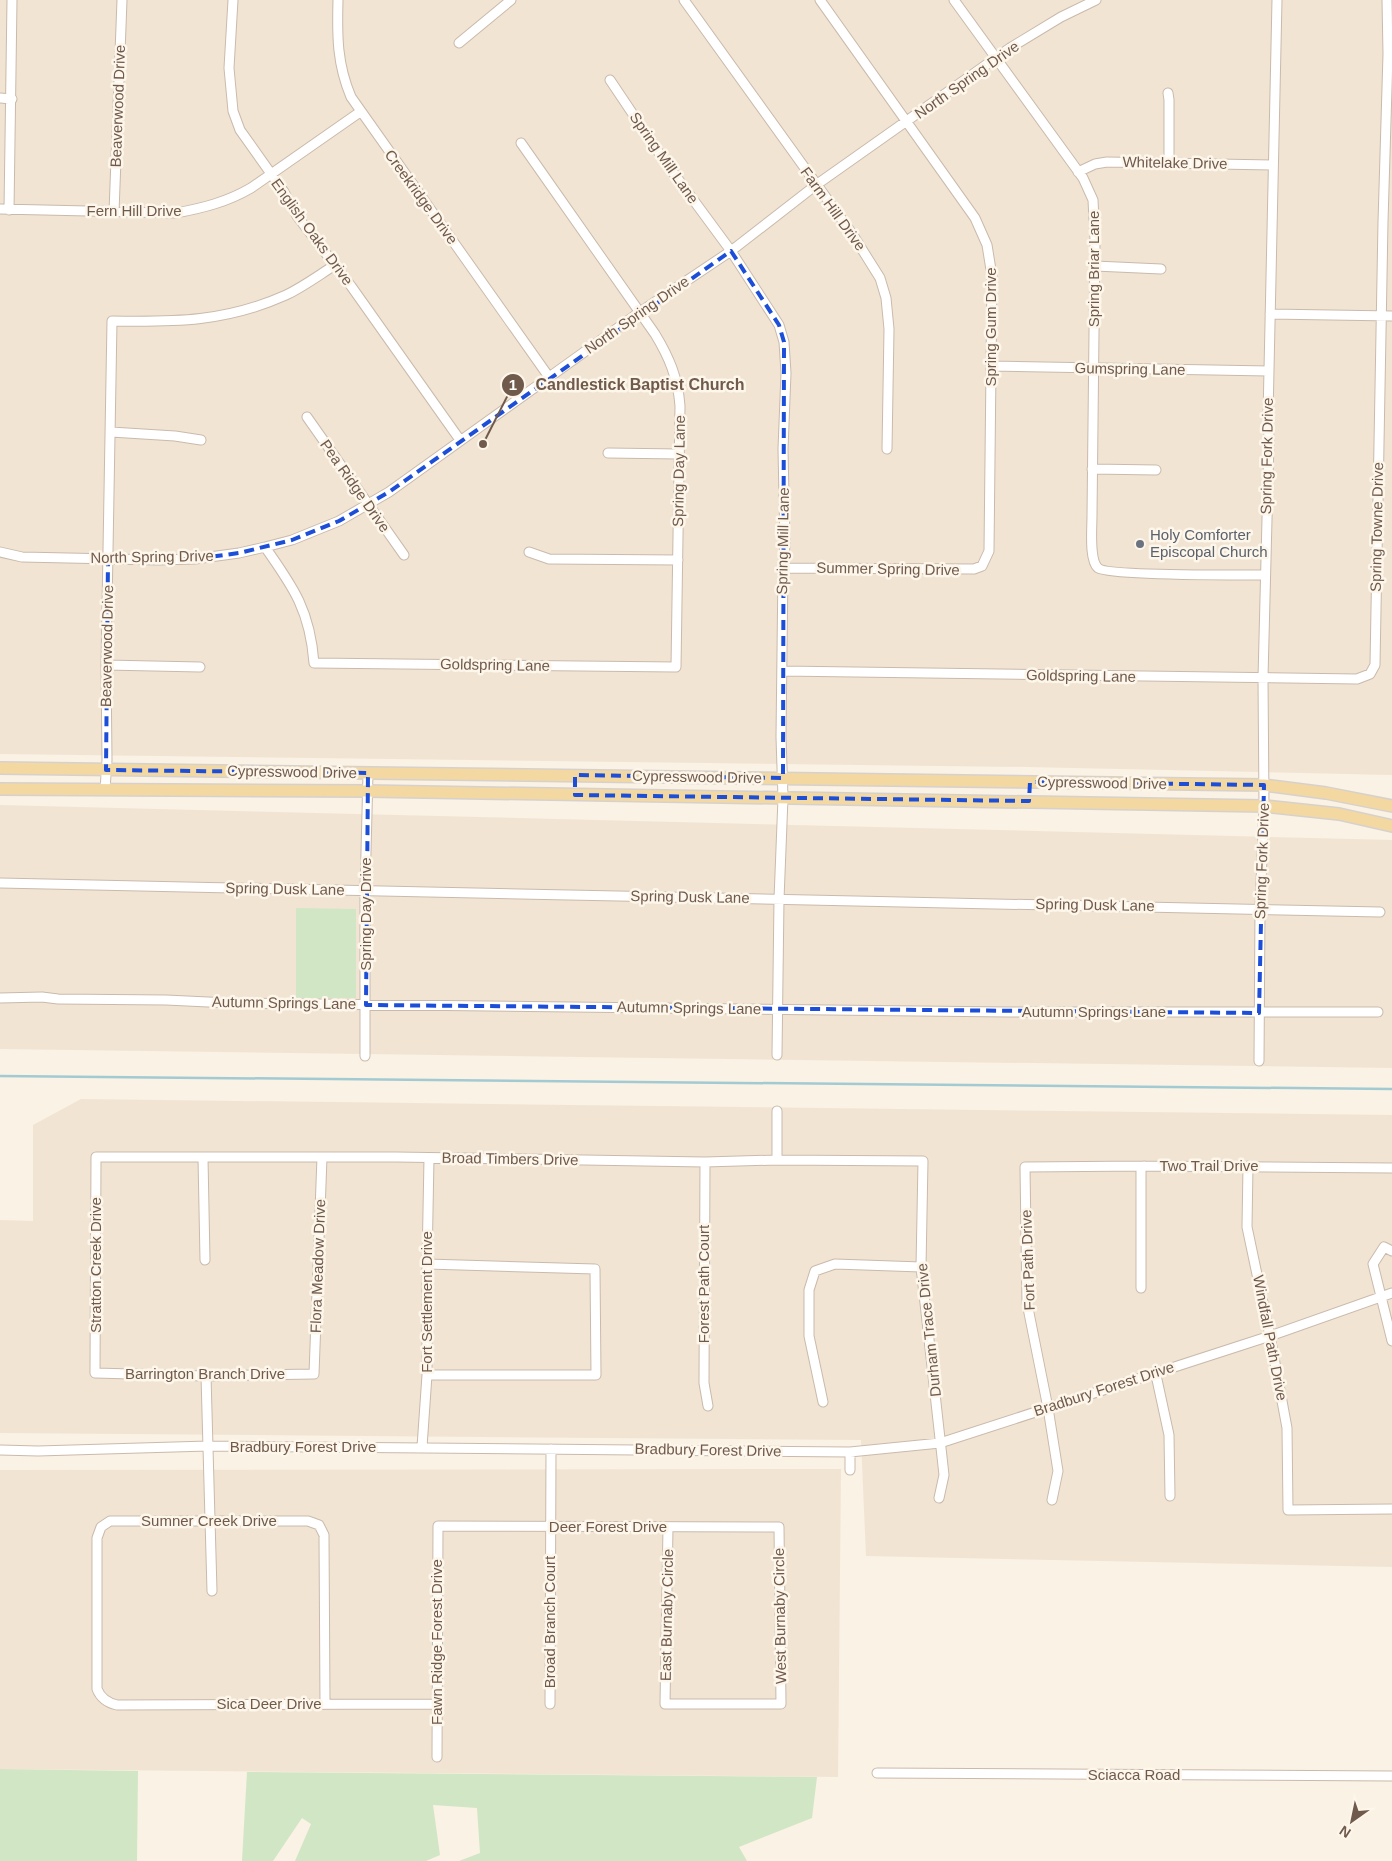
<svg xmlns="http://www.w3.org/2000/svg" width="1392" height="1861" viewBox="0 0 1392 1861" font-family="Helvetica,sans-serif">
  <rect width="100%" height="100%" fill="#faf2e4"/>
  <path fill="#f1e4d3" d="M0,0H1392V775L1027,767L0,754Z
    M0,805L1392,840V1068L0,1049Z
    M81,1099L1392,1115V1567L866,1556L861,1440L0,1433V1220L33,1221V1125Z
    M841,1469L838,1777L0,1769V1470Z"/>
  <path fill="#d1e6c4" d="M296,908L356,909V998H296Z
    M0,1769L138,1771L137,1861H0Z
    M247,1772L817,1777L812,1818L739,1847L747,1861H459L480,1853L477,1808L433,1805L440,1855L426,1861H295L311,1824L302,1818L273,1861H242Z"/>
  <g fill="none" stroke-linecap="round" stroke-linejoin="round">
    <path stroke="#a2cad3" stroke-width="2.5" d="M0,1076L1392,1089"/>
    <defs>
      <path id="minor" d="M233,0L229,68L233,111L240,130L284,192L297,216L351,286L460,440
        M338,0C337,36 337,64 351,97L549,377
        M684,0L853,235L880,278L886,298L889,329L887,449
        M954,0L1083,178L1093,200L1095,240L1092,516C1092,529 1089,560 1098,568C1107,576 1244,575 1265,575
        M459,43L511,0
        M610,80L661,156L731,251L779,325L784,342L786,373L783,449L785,545L783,568L781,737L783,798L779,899L777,1055
        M1168,93L1169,100V164
        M0,98L12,99
        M1078,172L1095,164L1107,162L1273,165
        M0,209L176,213C203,208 227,202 251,188L360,112
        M9,210L12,0
        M114,212L122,0
        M1095,266L1161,269
        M1270,314L1392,316
        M991,366L1269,371
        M307,417L404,555
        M111,432L175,436L201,440
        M608,453L679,454
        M1092,469L1156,470
        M265,547C294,588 310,611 314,663L676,667L680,406C678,378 669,357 655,334L521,143
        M0,552L22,557L159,560L195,559L239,553L265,547L292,540L339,521L389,492L640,312L731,251L816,185L1010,48L1061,17L1096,0
        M529,552L549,559L678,560
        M783,568L974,569L982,566L989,551L992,276L987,245L975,218L820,0
        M106,665L200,667
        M782,671L1357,679L1370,674L1375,665L1383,222L1388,54L1387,0
        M105,790L107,760L106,665L112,321C176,322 226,322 286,295C303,287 319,275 335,265
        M0,883L1380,912
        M0,998L42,997L58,999L166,1000L229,1003L1008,1012H1378
        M365,1056V891L368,773
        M1259,1061L1260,909L1264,806L1263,678L1269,440L1268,416L1277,0
        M777,1111V1160
        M322,1157L314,1374L206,1376L95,1373L96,1157H396L705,1162L777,1160L923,1161L921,1267L944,1475L939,1498
        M203,1158L205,1260
        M705,1162L704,1383L708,1406
        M1248,1166L1247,1227L1270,1336L1287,1428L1288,1510L1392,1509
        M1392,1251L1384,1247L1373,1264L1392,1341
        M427,1264L595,1269L596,1375H427
        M1141,1288V1168L1144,1166
        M1152,1374L1156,1375L1169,1435L1170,1496
        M206,1376L212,1591
        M823,1402L809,1336V1290L815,1271L835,1264L921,1267
        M422,1447L427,1375V1264L429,1158
        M0,1450L38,1451L208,1446L850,1452L940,1443L1270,1336L1392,1293
        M850,1452V1470
        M1052,1500L1058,1471L1048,1408L1027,1303L1025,1167L1144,1166L1392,1168
        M325,1704L324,1535L319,1525L308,1521H110L101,1527L97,1538V1689C101,1699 108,1703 117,1705L437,1704
        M550,1704L551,1449
        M437,1757L438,1526C552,1526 665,1527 779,1527L781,1704H665L668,1527
        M877,1773L1392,1776"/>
      <path id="major" d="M0,768L1264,785L1326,793L1392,806
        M0,789L368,791L1264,806L1339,814L1392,826"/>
    </defs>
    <use href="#minor" stroke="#cabaac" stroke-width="11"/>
    <use href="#major" stroke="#d7d1cd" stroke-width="14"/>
    <use href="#minor" stroke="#fff" stroke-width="9"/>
    <use href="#major" stroke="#f3d8a2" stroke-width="11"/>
  </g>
  <path fill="none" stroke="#1d4ed8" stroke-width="4" stroke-dasharray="10 6" stroke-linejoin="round" d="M731,251L779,325L784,342L783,778L575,775V795L1029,801L1030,782L1264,785L1259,1013L366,1005L368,773L106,770L108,559H195L239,553L292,540L339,521L389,492Z"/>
  <circle fill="#6b7280" stroke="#fdf6ea" stroke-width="2" cx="1140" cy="544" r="5"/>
  <g text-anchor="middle" stroke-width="5" stroke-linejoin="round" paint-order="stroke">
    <g font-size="15" fill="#705a4c" stroke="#fdf6ea">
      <text transform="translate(967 80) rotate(-35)" y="5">North Spring Drive</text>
      <text transform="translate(118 106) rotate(-88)" y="5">Beaverwood Drive</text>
      <text transform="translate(664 158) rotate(55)" y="5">Spring Mill Lane</text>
      <text transform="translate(1175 163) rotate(1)" y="5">Whitelake Drive</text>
      <text transform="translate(421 197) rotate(54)" y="5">Creekridge Drive</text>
      <text transform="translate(833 209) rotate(54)" y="5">Farm Hill Drive</text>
      <text x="134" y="216">Fern Hill Drive</text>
      <text transform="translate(312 232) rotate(54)" y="5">English Oaks Drive</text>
      <text transform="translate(1094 269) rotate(-90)" y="5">Spring Briar Lane</text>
      <text transform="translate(637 315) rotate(-35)" y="5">North Spring Drive</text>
      <text transform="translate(991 327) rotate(-90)" y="5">Spring Gum Drive</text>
      <text transform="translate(1130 369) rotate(1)" y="5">Gumspring Lane</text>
      <text transform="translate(1267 456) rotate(-89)" y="5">Spring Fork Drive</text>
      <text transform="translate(679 471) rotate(-89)" y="5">Spring Day Lane</text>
      <text transform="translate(355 486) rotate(55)" y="5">Pea Ridge Drive</text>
      <text transform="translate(1377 527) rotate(-89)" y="5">Spring Towne Drive</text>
      <text transform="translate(783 541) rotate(-89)" y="5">Spring Mill Lane</text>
      <text transform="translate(152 557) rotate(-1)" y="5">North Spring Drive</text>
      <text transform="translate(888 569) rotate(1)" y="5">Summer Spring Drive</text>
      <text transform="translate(107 646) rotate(-89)" y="5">Beaverwood Drive</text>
      <text transform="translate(495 665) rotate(1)" y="5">Goldspring Lane</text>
      <text transform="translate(1081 676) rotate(1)" y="5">Goldspring Lane</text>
      <text transform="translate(292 772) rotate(1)" y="5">Cypresswood Drive</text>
      <text transform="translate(697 777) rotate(1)" y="5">Cypresswood Drive</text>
      <text transform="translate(1102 783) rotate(1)" y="5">Cypresswood Drive</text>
      <text transform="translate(1262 861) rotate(-88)" y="5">Spring Fork Drive</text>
      <text transform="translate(285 889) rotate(1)" y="5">Spring Dusk Lane</text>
      <text transform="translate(690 897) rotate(1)" y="5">Spring Dusk Lane</text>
      <text transform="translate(1095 905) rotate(1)" y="5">Spring Dusk Lane</text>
      <text transform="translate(366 914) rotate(-90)" y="5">Spring Day Drive</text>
      <text transform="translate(284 1003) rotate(1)" y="5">Autumn Springs Lane</text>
      <text transform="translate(689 1008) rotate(1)" y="5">Autumn Springs Lane</text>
      <text x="1094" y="1017">Autumn Springs Lane</text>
      <text transform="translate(510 1159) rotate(1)" y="5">Broad Timbers Drive</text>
      <text x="1209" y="1171">Two Trail Drive</text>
      <text transform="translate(1028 1260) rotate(-92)" y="5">Fort Path Drive</text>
      <text transform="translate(96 1265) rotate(-90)" y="5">Stratton Creek Drive</text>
      <text transform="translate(318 1266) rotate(-88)" y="5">Flora Meadow Drive</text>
      <text transform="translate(704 1284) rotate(-90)" y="5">Forest Path Court</text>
      <text transform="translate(427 1302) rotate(-90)" y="5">Fort Settlement Drive</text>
      <text transform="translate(929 1330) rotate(-96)" y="5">Durham Trace Drive</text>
      <text transform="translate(1270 1338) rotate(79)" y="5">Windfall Path Drive</text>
      <text x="205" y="1379">Barrington Branch Drive</text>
      <text transform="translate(1104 1389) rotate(-18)" y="5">Bradbury Forest Drive</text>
      <text x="303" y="1452">Bradbury Forest Drive</text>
      <text transform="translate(708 1450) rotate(1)" y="5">Bradbury Forest Drive</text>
      <text x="209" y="1526">Sumner Creek Drive</text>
      <text x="608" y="1532">Deer Forest Drive</text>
      <text transform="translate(667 1615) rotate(-89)" y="5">East Burnaby Circle</text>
      <text transform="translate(780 1616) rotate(-91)" y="5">West Burnaby Circle</text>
      <text transform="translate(550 1622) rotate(-90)" y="5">Broad Branch Court</text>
      <text transform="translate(437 1642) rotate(-90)" y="5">Fawn Ridge Forest Drive</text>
      <text x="269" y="1709">Sica Deer Drive</text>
      <text x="1134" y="1780">Sciacca Road</text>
    </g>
    <g font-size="15" fill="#5b616d" stroke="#fdf6ea" text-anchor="start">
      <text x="1150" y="540">Holy Comforter<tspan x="1150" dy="17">Episcopal Church</tspan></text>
    </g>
  </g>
  <path fill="none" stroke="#705a4c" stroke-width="2" d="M483 444L513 385"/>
  <g fill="#705a4c" stroke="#fdf6ea" stroke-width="2">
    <circle cx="483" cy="444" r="5"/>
    <circle cx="513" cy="385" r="12"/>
  </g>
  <g font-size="15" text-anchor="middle" font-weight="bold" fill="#fff">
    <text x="513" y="390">1</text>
  </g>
  <g font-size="16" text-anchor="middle" font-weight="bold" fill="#705a4c" stroke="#fdf6ea" stroke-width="5" stroke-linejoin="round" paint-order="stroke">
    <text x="640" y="390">Candlestick Baptist Church</text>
  </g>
  <g transform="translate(1352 1821) rotate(213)" stroke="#fdf6ea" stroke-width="4" paint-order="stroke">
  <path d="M0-4L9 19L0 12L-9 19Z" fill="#705a4c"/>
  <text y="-8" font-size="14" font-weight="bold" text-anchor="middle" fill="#705a4c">N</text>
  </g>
</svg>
